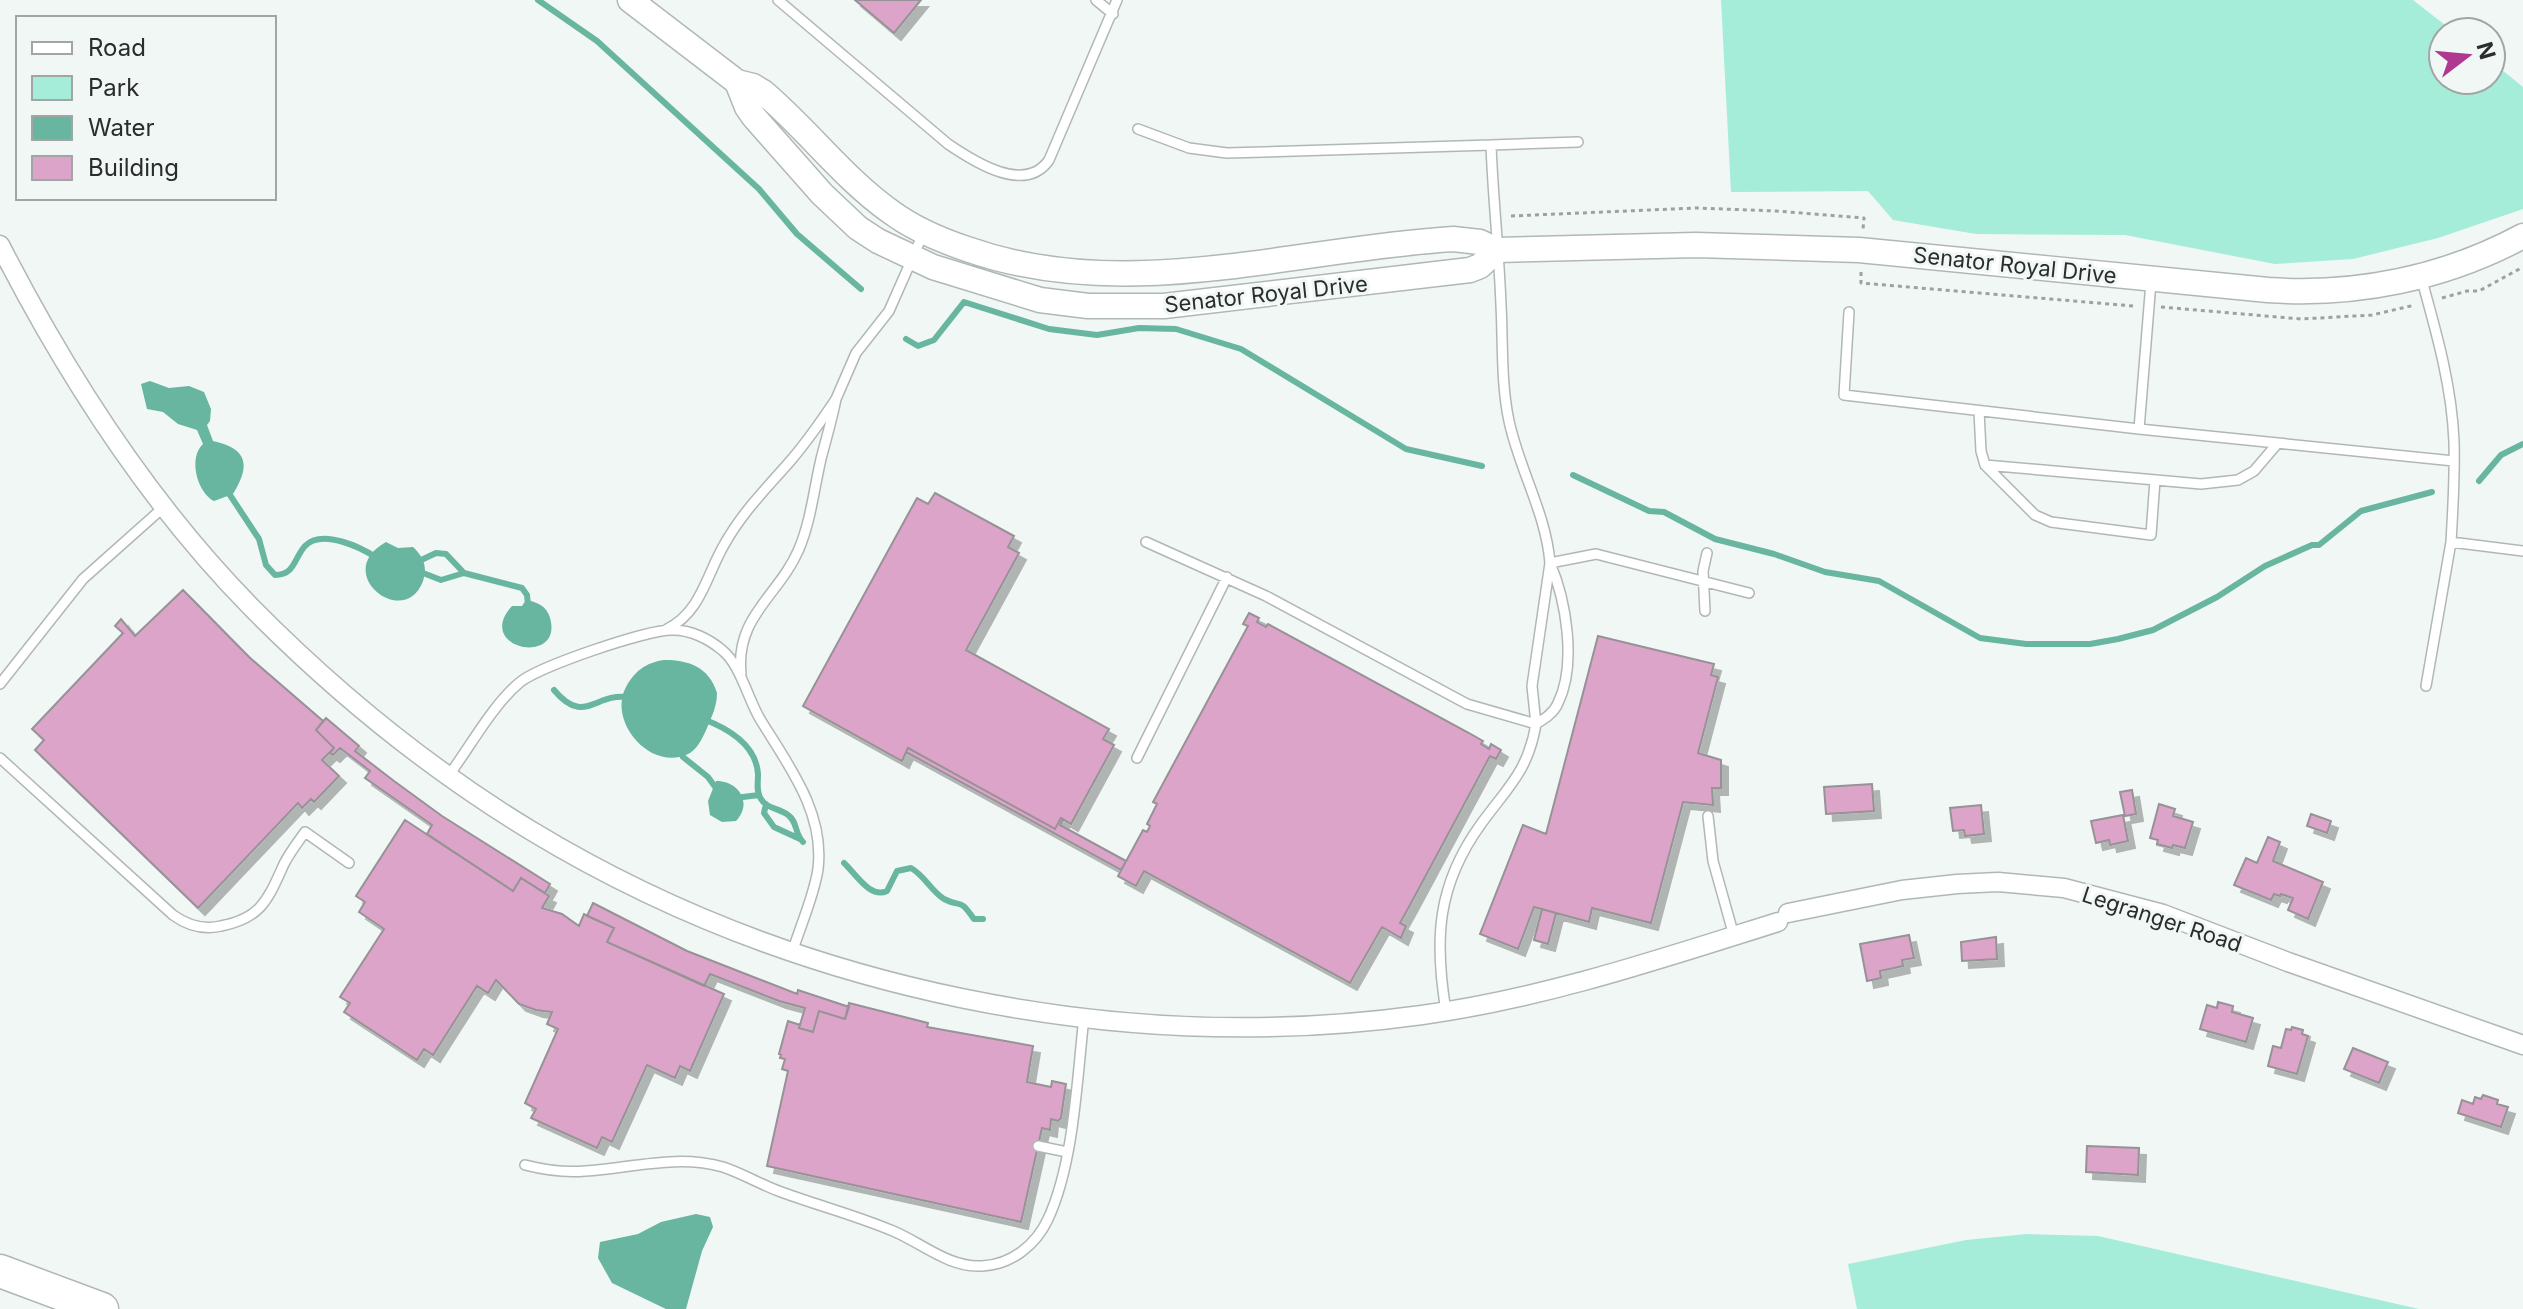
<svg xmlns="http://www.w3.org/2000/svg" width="2523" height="1309" viewBox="0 0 2523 1309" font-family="Inter,sans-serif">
  <defs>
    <filter id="shadow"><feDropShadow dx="7" dy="7" stdDeviation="0" flood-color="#0004"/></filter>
  </defs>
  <rect width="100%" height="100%" fill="#f0f7f5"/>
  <path fill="#a5edd8" d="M1721,0H2413L2454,32H2443V80H2491V61L2523,87V209L2438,238L2353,259L2275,264L2125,235L1976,234L1893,220L1868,191L1731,192Z
    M2027,1234L2098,1236L2419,1309H1857L1848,1264L1966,1240Z"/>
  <path fill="#68b5a0" d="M150,381L169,388L189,386L204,392L211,409L210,421L207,425L213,441C249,449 250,466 233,494L214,501C197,492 188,458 203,444L197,430L178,424L163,412L147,409L141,384Z
    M386,542L398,548L413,547C423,556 428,567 423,581C405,631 330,573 386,542Z
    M526,600C537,602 547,606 550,618C564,667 473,649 512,606H522Z
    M664,660C689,660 709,667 717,693C717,706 712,716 707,728C703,737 698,748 690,753C652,774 607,722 626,687C635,671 645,663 664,660Z
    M716,781C739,781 753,803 736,821L722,822L710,815L708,801Z
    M696,1214L710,1217L713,1227L702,1251L686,1309H666L612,1283L598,1258L600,1242L638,1234L661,1222Z"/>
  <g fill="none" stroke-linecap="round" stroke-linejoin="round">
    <path stroke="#68b5a0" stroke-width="6" d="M538,0L597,41L759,189L797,234L861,289
      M906,339L918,346L934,340L964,302L1049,329L1097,335L1139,328L1176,329L1241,349L1406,449L1482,466
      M1573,475L1649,511L1664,512L1715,539L1774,554L1825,572L1879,581L1980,638L2026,644H2090L2118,639L2153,630L2217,597L2265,566L2312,545H2319L2361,511L2432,492
      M2479,481L2501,455L2523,444
      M226,489L259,539L266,565L275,575C295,575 294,558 305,546C322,528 362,548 377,558
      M417,562L436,553L446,554L464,573L522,588L527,595L528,605
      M418,571L441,580L464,573
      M554,690C584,726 595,693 627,697
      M703,719C727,728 756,744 758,774C758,783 756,792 761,799C767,809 779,808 788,815C798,822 794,833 803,842
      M680,750L683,757L708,777L718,791
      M735,798L759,795
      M766,804L764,813L774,827L800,839
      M844,863C856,874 870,899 887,891L897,871L911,868C925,876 931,891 944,899C963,909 958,896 974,919H983"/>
  </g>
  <path fill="#dda4ca" stroke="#979295" stroke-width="2" filter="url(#shadow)" d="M855,0H921L894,33Z
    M935,493L1014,536L1008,547L1019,553L966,650L1109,729L1103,739L1114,745L1071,824L1061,818L1055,829L908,748L902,761L803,706L917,498L928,504Z
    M183,590L249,657L323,721L316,730L334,748L322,760L339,776L314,802L311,799L302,808L298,803L198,908L35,750L44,740L32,729L123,633L115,626L121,619L135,636Z
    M1249,613L1259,618L1257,622L1266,627L1268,624L1469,733L1483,741L1481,744L1489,749L1491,744L1501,750L1496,759L1490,756L1410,905L1400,923L1406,926L1401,938L1382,927L1350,983L1144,871L1136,886L1118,876L1143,830L1147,832L1150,826L1147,824L1157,804L1153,802L1248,626L1243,624Z
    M1598,636L1714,664L1711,675L1718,677L1698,753L1721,760V788H1712L1713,805L1683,802L1651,923L1592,908L1589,922L1534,907L1518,949L1480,934L1523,825L1546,834Z
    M326,718L359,746L355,751L394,781L442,816L550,884L545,893L521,878L513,891L427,834L432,825L365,778L370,771L340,748L333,755L330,753L334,748L316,730Z
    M908,748L1055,829L1061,818L1063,819L1060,825L1126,861L1121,870L906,752Z
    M1872,784L1874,811L1826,814L1824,787Z
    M2132,790L2136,814L2125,816L2120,792Z
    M2159,804L2175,809L2173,816L2193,822L2185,848L2173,845L2172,848L2157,844L2158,840L2150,838Z
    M1981,805L1984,834L1965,836L1964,830L1953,831L1950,808Z
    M2311,814L2331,821L2327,833L2307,826Z
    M2123,815L2128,841L2110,845L2109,840L2096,843L2091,821Z
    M405,820L513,891L521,878L549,896L542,908L562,914L579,926L584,914L614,928L607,942L724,994L690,1071L680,1066L675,1078L647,1065L612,1142L602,1137L597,1148L531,1118L536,1109L525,1103L558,1029L547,1024L552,1012L536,1010L519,1004L496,980L488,993L477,986L433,1055L424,1049L417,1060L344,1012L350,1003L340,997L384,929L359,912L365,902L356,896Z
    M2268,837L2280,842L2273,861L2323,882L2308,919L2288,910L2293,898L2281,894L2280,896L2274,894L2271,900L2234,885L2246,858L2257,863Z
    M593,903L687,951L797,994L798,990L849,1007L845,1019L819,1011L813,1032L799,1028L805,1008L779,1001L710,974L704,986L607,942L614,928L587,916Z
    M1542,909L1556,913L1548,944L1534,940Z
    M1909,935L1914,958L1902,960L1903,966L1880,971L1881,978L1867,981L1860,944Z
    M1996,937L1997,959L1962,961L1961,942Z
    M2218,1002L2233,1006L2232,1012L2253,1018L2246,1042L2200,1029L2207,1005L2217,1008Z
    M849,1003L928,1023L927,1027L1033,1046L1027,1082L1051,1087L1052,1081L1066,1084L1061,1118L1058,1121L1051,1119L1050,1130L1042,1128L1021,1222L767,1166L788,1071L782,1069L785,1059L780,1058L781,1055L779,1054L788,1021L800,1025L799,1028L813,1032L819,1011L845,1019Z
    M2292,1027L2303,1030L2302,1034L2308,1036L2297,1074L2268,1066L2273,1046L2281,1048L2286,1029L2291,1030Z
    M2353,1048L2388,1062L2379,1083L2344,1069Z
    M2483,1095L2498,1100L2497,1104L2508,1107L2501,1127L2458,1113L2462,1100L2473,1104L2475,1097L2481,1099Z
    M2087,1146L2139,1148L2138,1175L2086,1172Z"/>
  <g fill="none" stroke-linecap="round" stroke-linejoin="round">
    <defs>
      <path id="lane" d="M778,0L948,144C973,161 1025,195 1049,160L1117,0
        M1096,0L1113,14
        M1138,129L1189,148L1227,153L1491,145C1493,199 1499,251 1501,305C1503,343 1501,384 1509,421C1519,469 1546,513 1550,563L1596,554L1749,593
        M1491,145L1578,142
        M2421,277C2436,331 2452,386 2454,442C2455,475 2453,509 2451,542
        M2151,282L2139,429L2454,461
        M1849,312L1844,395L2139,429
        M836,399L856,353L889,311L923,234
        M1979,411L1981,451L1985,465L2201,484L2238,480L2254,471L2277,444
        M1985,465L2035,515L2051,522L2151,535L2155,480
        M1146,542L1266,596L1467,704L1536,724C1528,772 1507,788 1481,824C1437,885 1434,939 1446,1011
        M1550,563C1566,600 1577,664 1558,703C1554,713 1544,719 1536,724L1532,686Z
        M1705,611L1703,571L1707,553
        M667,629C701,612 706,576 724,545C743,511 767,488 792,459C808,440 822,420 836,399C832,420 826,439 821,459C814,489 811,520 799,549C779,596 735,616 741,674
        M0,684L83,579L165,506
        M2426,686L2451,542L2523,551
        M0,758L173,915C188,926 203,930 221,926C262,918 268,899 284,864C290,852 298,842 305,832L349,863
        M1137,758L1227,577
        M449,775C470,747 492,706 519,683C537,667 648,629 673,630C691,630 709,639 722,650C740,664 748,699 760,719C788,765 825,812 818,869C814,896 801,924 793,950
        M1708,816L1713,861L1734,936
        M1038,1146L1067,1152
        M525,1165C545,1170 565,1173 585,1171C632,1168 677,1154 723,1167C744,1174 763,1186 784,1193C820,1206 858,1216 893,1231C922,1243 949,1268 982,1266C1011,1265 1036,1245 1048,1219C1074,1163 1077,1079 1084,1017"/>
      <path id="street" d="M0,245C67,376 147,501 251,607C335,692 428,768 530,830C792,989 1118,1057 1422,1015C1545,998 1660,959 1778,922
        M1788,913L1902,890L1957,884L1998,882L2064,888L2163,914L2288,962L2523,1045"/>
      <path id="secondary" d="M630,0L737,82L753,86L763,92C808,130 843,178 891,212C914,229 940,240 967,249C1125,305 1292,249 1453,239L1480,242L1497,250L1696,245L1859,250L2268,290C2357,296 2445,278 2523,236
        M737,82L747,107L754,117L822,194L858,228L878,241L933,267L1040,300L1088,306H1164L1470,270L1480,266L1497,250"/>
      <path id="highway" d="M0,1271L102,1309"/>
    </defs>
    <use href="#lane" stroke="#b0b8b5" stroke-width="12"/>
    <use href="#street" stroke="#b0b8b5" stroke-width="21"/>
    <use href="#secondary" stroke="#b0b8b5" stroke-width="27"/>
    <use href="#highway" stroke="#b0b8b5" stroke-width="35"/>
    <path stroke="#9da2a0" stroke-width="3" stroke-dasharray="4 4" stroke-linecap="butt" d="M1511,216L1696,208L1776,211L1864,218L1863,229
      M1861,272V283L2133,306
      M2442,298L2467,291H2479L2523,267
      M2161,307L2301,319L2372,315L2415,305"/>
    <use href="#lane" stroke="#fff" stroke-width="9"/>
    <use href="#street" stroke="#fff" stroke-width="18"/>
    <use href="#secondary" stroke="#fff" stroke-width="24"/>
    <use href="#highway" stroke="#fff" stroke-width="32"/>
  </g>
  <g text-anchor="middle" stroke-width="6" stroke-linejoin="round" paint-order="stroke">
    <g font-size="22" fill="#2a2d2c" stroke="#f0f7f5">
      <text transform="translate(2015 265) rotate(6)" y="8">Senator Royal Drive</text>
      <text transform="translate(1266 294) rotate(-6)" y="8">Senator Royal Drive</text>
      <text transform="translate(2162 919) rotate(18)" y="8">Legranger Road</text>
    </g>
  </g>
  <rect x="16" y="16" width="260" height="184" fill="#f0f7f5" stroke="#a1a6a5" stroke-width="2"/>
  <rect x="32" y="42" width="40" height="12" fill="#ffffff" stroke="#a1a6a5" stroke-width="2"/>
  <text x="88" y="56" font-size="24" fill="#2a2d2c">Road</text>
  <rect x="32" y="76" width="40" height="24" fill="#a5edd8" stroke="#a1a6a5" stroke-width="2"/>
  <text x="88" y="96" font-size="24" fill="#2a2d2c">Park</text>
  <rect x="32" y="116" width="40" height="24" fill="#68b5a0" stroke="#a1a6a5" stroke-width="2"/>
  <text x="88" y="136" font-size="24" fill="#2a2d2c">Water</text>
  <rect x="32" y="156" width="40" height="24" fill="#dda4ca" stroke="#a1a6a5" stroke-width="2"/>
  <text x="88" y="176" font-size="24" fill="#2a2d2c">Building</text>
  <g transform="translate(2467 56) rotate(74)"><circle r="38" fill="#f0f7f5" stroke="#a1a6a5" stroke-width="2"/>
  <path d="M0-6L14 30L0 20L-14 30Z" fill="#af3991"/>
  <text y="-12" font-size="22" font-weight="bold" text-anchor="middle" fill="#2a2d2c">N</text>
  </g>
</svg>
